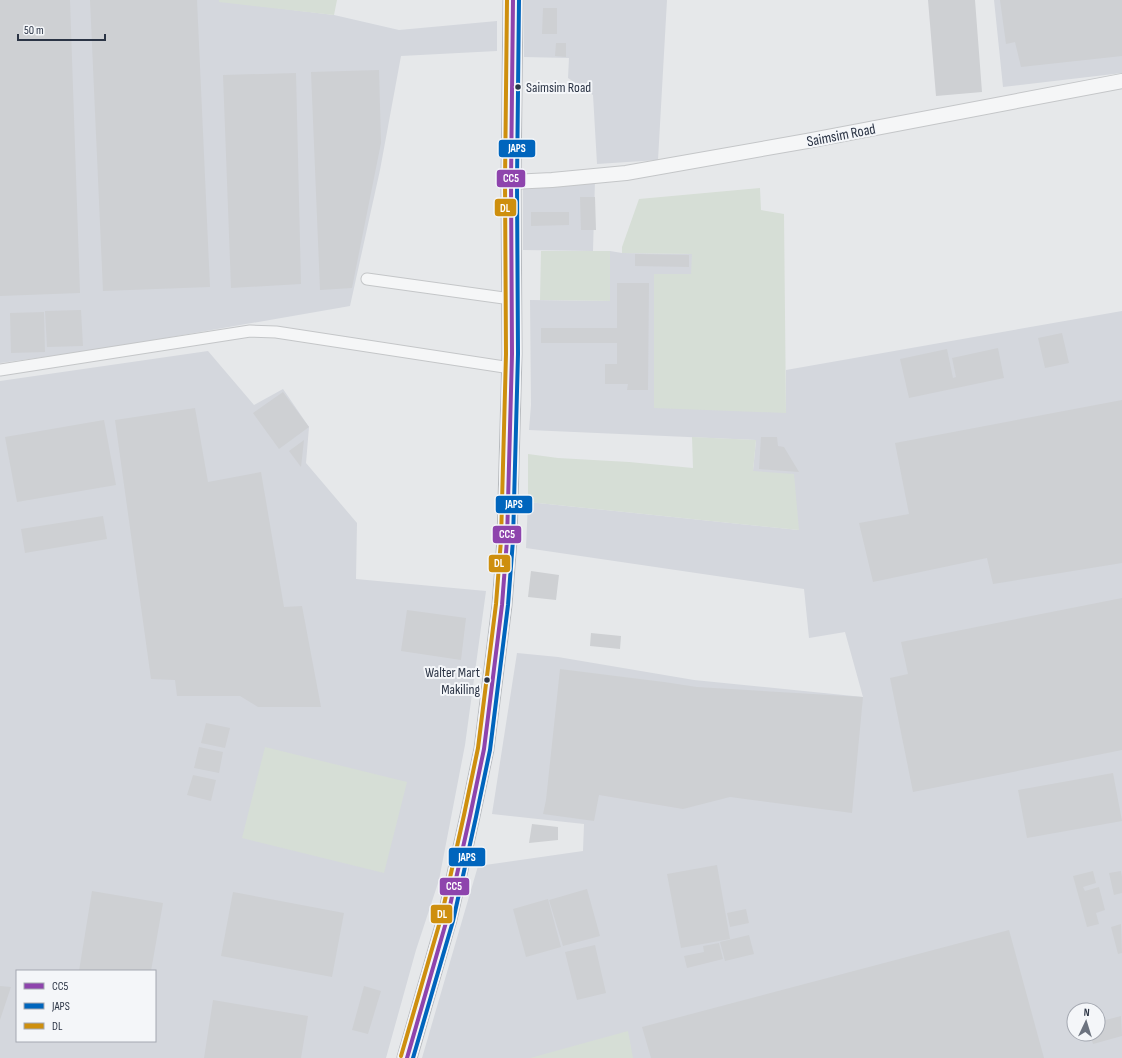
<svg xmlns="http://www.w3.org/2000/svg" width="1122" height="1058" viewBox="0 0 1122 1058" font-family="'Sofia Sans Condensed',sans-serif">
  <rect width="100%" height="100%" fill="#e6e8ea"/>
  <path fill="#d4d7dd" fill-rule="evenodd" d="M0,0H219V1L334,15L399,30L497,21V51L401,56L380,170L350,306L102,349L0,363Z
    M524,0H667L658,160L597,164L593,95L568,78L569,58L524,57Z
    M994,0H1122V73L1003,87Z
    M595,180L593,251L523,250V188Z
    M610,251L622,253L692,254V274H654L786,412V370L1122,311V1058H422L478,866L583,851L584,824L492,814L517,653L558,657L694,680L863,697L845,632L809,638L804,589L526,548L528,502L799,530L753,471L756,440L529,430L531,405L530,300L609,301ZM1074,1010H1098V1034H1074Z
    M208,351L254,405L283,389L309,427L306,463L357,523L356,579L486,591L465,745L439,880L416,950L386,1058H0V381ZM17,971H155V1041H17Z"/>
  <path fill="#d6ded6" d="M219,0H337L334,15L219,2Z
    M760,188L761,210L784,214L786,413L654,408V274H691L692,254L622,253V247L639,199Z
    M541,251H610V301L540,300Z
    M692,437L756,440L753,471L794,474L799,530L528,502V454L558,458L629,462L693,468Z
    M265,747L407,782L384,873L242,838Z
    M628,1031L633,1058H530Z"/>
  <path fill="#ced0d3" d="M0,0H70L80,293L0,296Z
    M90,0H197L210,287L103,291Z
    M928,0H975L982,92L936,96Z
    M1000,0H1122V56L1021,67L1015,42L1006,44Z
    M543,8H557V34H542Z
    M556,43H566V57L555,56Z
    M379,70L381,143L352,288L320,290L311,72Z
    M296,73L301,284L231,288L223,75Z
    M580,197H595L596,230H581Z
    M531,212H569V225L531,226Z
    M635,254L689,255V267L635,266Z
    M617,283H649L648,390H627L628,384H605V364H617V343H541V328H617Z
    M81,310L83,346L47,347L45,311Z
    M44,312L45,352L11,353L10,313Z
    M1062,333L1069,363L1045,368L1038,338Z
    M998,348L1004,378L909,398L900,359L947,349L953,378L956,377L952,358Z
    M283,392L309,427L279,449L253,413Z
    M1122,400V563L993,584L987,558L873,582L859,523L909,514L895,443Z
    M195,408L208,482L261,472L284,607L302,606L321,707H258L240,696H177L175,680L151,679L115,420Z
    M104,420L116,485L17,502L5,437Z
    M761,437H777L778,446L784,447L799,472L759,469Z
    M304,440L301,467L289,451Z
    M103,516L107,539L25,553L21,529Z
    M531,571L559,575L556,600L528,597Z
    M1122,598V750L913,792L890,678L908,674L901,642Z
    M407,610L466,618L461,660L401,651Z
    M591,633L621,636L620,649L590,646Z
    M560,669L664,682L697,687L863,697L852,813L730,797L683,809L599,795L594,821L543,814L546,800Z
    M206,723L230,728L225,748L201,743Z
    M199,747L223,752L219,773L194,768Z
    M1113,773L1122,821L1027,838L1018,790Z
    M193,775L216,780L211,801L187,795Z
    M532,824L558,827V840L529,843Z
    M717,865L730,939L681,948L667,874Z
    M1093,871L1096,883L1083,887L1085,891L1099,887L1105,910L1096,913L1099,924L1087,927L1073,876Z
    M1121,871L1122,877V893L1114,895L1109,873Z
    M587,889L600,936L563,946L549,900Z
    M92,891L163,903L151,971H79Z
    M233,892L344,913L332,977L221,956Z
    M548,899L561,947L526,957L513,909Z
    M746,909L749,923L730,927L727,913Z
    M1121,924L1122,953L1118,954L1111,927Z
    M1009,930L1044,1058H651L642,1027Z
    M749,935L754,954L725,961L720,942Z
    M719,943L723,959L687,968L684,956L704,952L703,946Z
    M595,945L606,993L577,1000L565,952Z
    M0,986L11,987L0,1020Z
    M364,986L381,991L368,1034L352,1030Z
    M213,1000L308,1016L301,1058H204Z
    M1121,1016L1122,1036L1093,1044L1090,1034H1098V1022Z"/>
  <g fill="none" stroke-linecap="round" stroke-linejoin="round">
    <defs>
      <path id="minor" d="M367,279L511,299
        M0,370L250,331L276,332L511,368"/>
      <path id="tertiary" d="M511,182L552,180L626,173L807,141L1122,81"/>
      <path id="trunk" d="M407,1058L447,919L470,816L484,749L502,605L507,540L512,354L511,182L513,0"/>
    </defs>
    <use href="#minor" stroke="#c4c6c8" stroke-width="13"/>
    <use href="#tertiary" stroke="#c4c6c8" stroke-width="16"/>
    <use href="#trunk" stroke="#b8bbbf" stroke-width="21"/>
    <use href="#minor" stroke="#f5f6f7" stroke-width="11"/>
    <use href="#tertiary" stroke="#f5f6f7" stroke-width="14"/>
    <use href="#trunk" stroke="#f8f8f8" stroke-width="19"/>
    <defs>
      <path id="bus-1" d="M407,1058L447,919L470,816L484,749L502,605L507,540L512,354L511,182L513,0"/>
      <path id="bus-2" d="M413,1058L453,921L476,817L490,750L508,605L513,540L518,354L517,182L519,0"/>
      <path id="bus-3" d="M401,1056L441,918L464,815L478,748L496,604L501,540L506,354L505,182L507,0"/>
    </defs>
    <use href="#bus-1" stroke="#f4f6f9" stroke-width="7"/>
    <use href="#bus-2" stroke="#f4f6f9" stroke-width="7"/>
    <use href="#bus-3" stroke="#f4f6f9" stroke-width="7"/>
    <use href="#bus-1" stroke="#8e44ad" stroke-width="4"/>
    <use href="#bus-2" stroke="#0065bd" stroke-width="4"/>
    <use href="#bus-3" stroke="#ce8f0e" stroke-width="4"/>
  </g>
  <g fill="#2b3445" stroke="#f4f6f9" stroke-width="1.5">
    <circle cx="518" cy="87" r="3.5"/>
    <circle cx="487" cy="680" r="3.5"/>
  </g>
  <g text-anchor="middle" stroke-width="4" stroke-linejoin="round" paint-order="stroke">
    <g font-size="14" fill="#2b3445" stroke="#f4f6f9" text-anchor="start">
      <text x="526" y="92">Saimsim Road</text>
      <text x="480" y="677" text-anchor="end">Walter Mart<tspan x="480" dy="17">Makiling</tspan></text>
    </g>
    <g font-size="15" fill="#2b3445" stroke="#f4f6f9">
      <text transform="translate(841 135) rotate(-11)" y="5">Saimsim Road</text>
    </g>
  </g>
  <g stroke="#f4f6f9" stroke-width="1.5">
    <rect x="498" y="139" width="38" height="19" rx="4" fill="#0065bd"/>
    <rect x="496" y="169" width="30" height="19" rx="4" fill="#8e44ad"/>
    <rect x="494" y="198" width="23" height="19" rx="4" fill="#ce8f0e"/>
    <rect x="495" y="495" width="38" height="19" rx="4" fill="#0065bd"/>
    <rect x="492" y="525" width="30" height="19" rx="4" fill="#8e44ad"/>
    <rect x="488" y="554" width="23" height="19" rx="4" fill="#ce8f0e"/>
    <rect x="448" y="847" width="38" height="20" rx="4" fill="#0065bd"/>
    <rect x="439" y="877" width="31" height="19" rx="4" fill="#8e44ad"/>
    <rect x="430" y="904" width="23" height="20" rx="4" fill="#ce8f0e"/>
  </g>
  <g font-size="11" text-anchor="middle" font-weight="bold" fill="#fff">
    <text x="517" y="152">JAPS</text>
    <text x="511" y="182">CC5</text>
    <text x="505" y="212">DL</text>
    <text x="514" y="508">JAPS</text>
    <text x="507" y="538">CC5</text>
    <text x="499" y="567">DL</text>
    <text x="467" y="861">JAPS</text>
    <text x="454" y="890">CC5</text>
    <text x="442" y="918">DL</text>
  </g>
  <rect x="16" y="970" width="140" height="72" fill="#f4f6f9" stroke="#a4a8b1"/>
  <rect x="24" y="983" width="20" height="6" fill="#8e44ad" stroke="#a4a8b1"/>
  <text x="52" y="990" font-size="12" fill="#2b3445">CC5</text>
  <rect x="24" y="1003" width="20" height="6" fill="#0065bd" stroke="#a4a8b1"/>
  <text x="52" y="1010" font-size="12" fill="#2b3445">JAPS</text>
  <rect x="24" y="1023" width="20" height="6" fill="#ce8f0e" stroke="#a4a8b1"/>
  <text x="52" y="1030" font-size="12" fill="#2b3445">DL</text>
  <g transform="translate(1086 1022) rotate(4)"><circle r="19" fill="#f4f6f9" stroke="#a4a8b1"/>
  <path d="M0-3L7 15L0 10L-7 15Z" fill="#6c737f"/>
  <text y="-6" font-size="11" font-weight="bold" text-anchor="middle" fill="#2b3445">N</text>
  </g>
  <path d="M18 34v6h87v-6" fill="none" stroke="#2b3445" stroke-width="2"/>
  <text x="24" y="34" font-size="12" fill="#2b3445" stroke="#f4f6f9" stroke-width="3" paint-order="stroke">50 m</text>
</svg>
